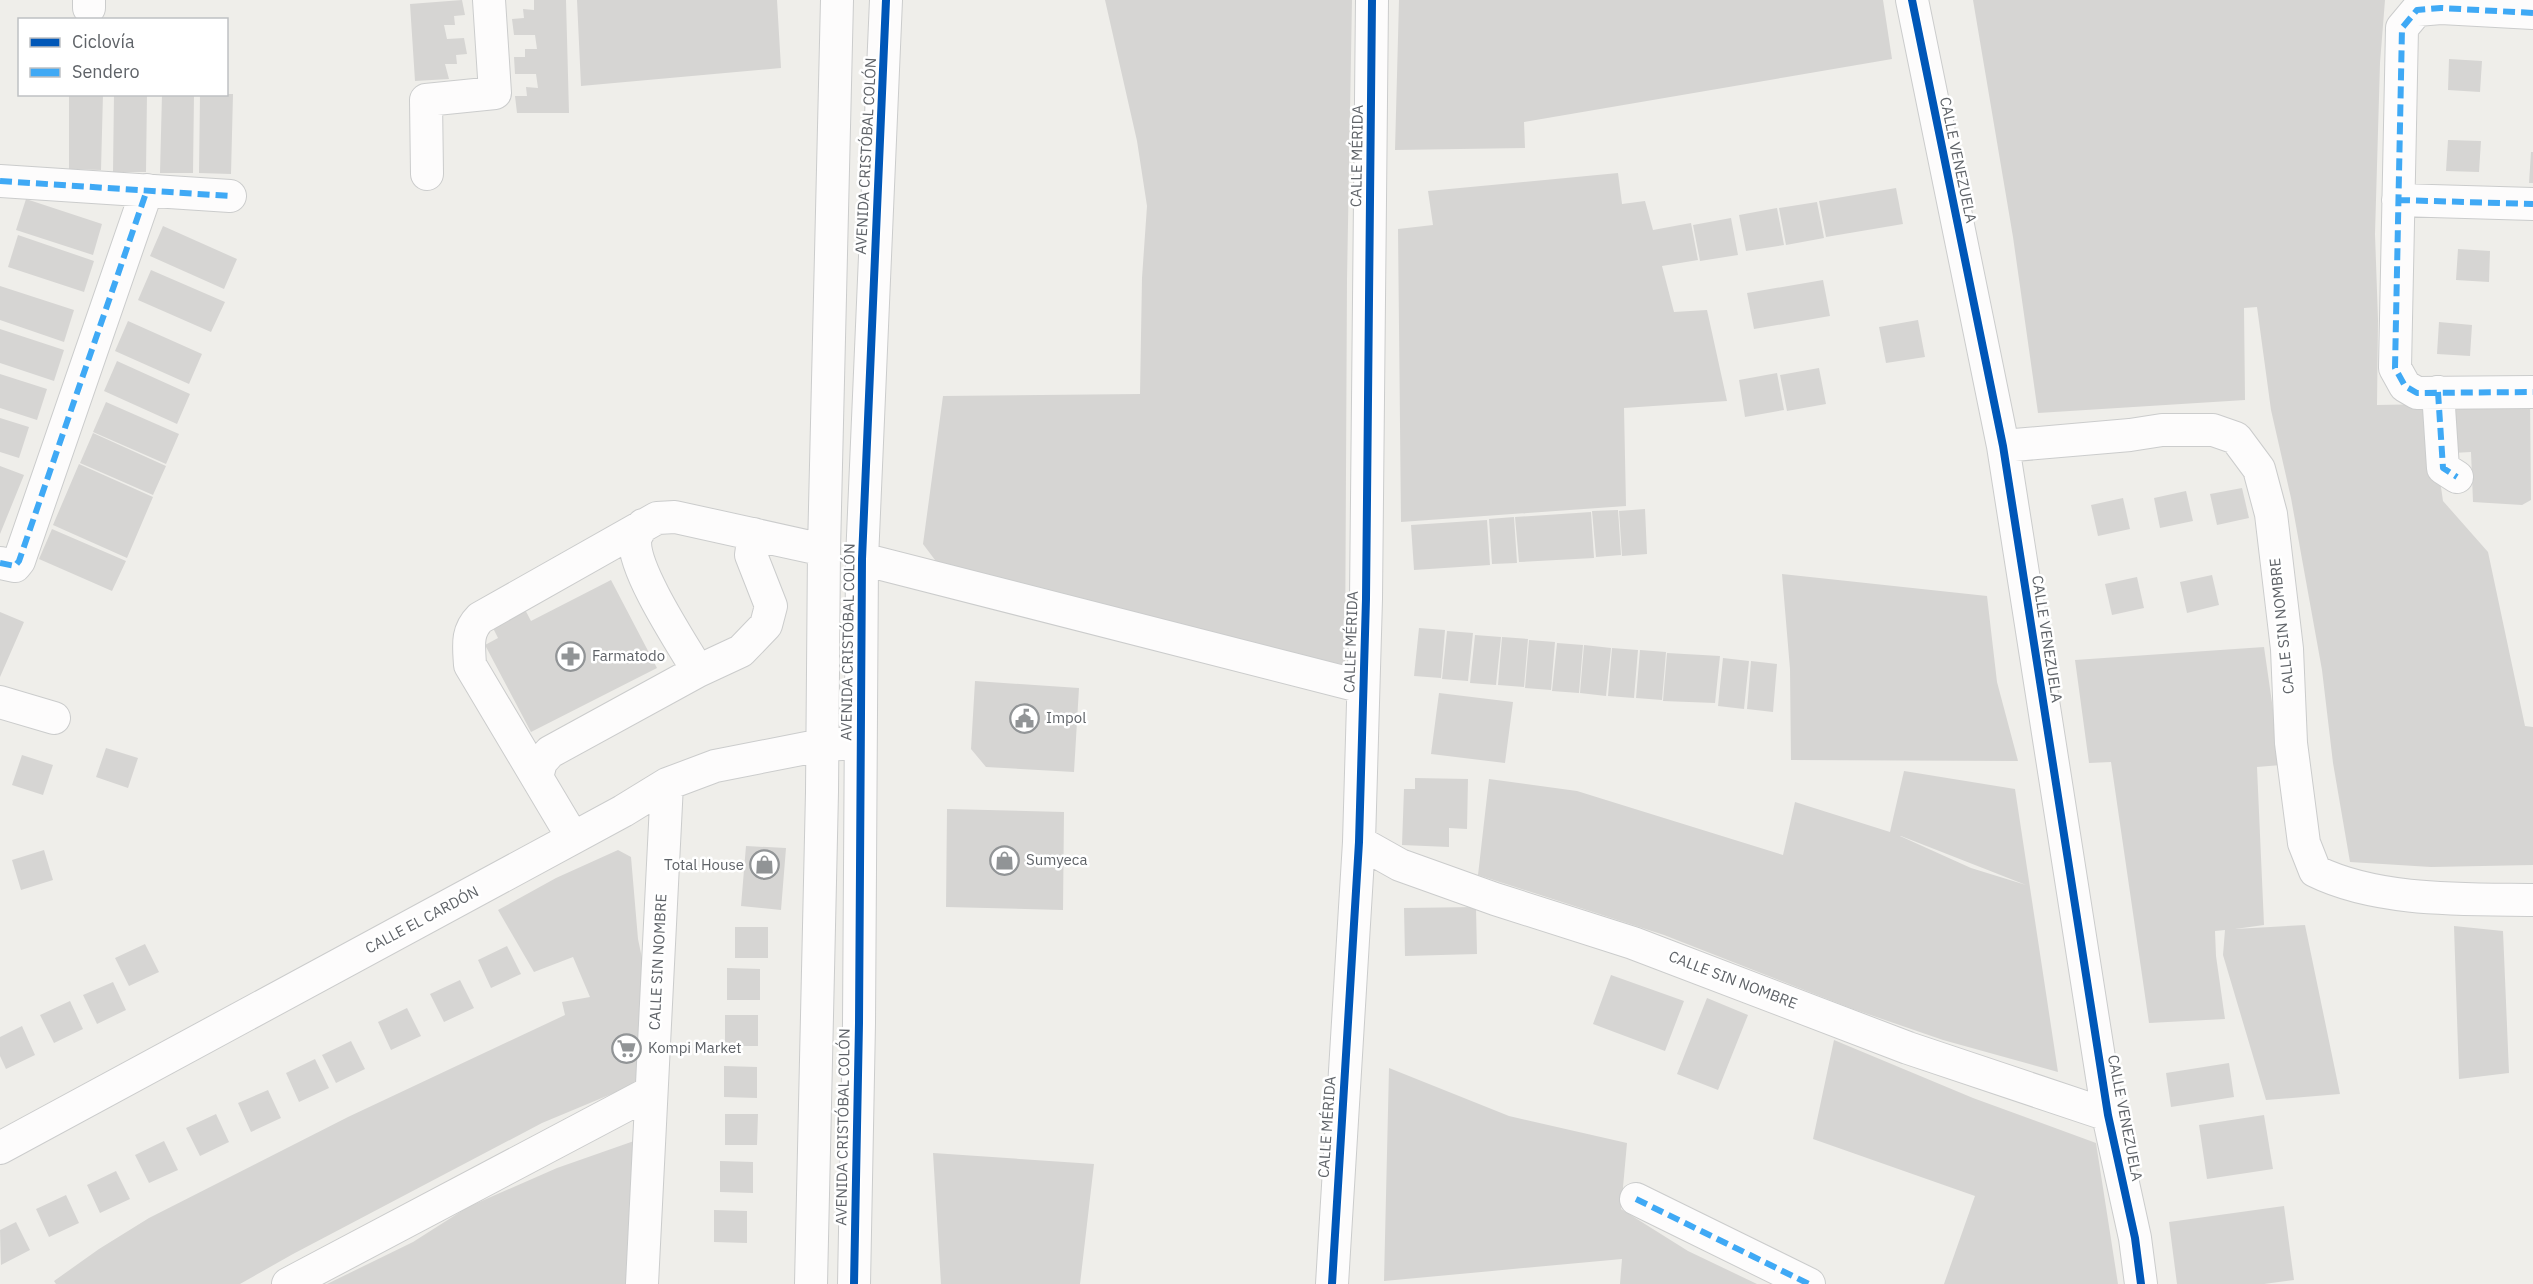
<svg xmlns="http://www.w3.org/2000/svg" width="2533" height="1284" viewBox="0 0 2533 1284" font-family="'IBM Plex Sans',sans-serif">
  <rect width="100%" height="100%" fill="#efeeea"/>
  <path fill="#d6d5d3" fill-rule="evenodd" d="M462,0L465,15L454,16L455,25H444L447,39L464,38L467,54L456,55L457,64H445L449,79L415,81L410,4Z
    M534,0H566L569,113H517L515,96H527L526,87L538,88L536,74H515L514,57H525V49H537L535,35H514L512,19L524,18L523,9L534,10Z
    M577,0H777L781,68L581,86Z
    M1105,0H1352L1347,280L1345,665L1200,633L938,564L923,544L943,396L1140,394L1142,278L1147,206L1137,141Z
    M1399,0H1883L1892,59L1524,122L1525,148L1395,150Z
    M1973,0H2385L2380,63L2375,234L2378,320L2377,405L2429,404L2443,501L2488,552L2525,726L2533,727V865L2431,867L2350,862L2333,763L2322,670L2291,498L2271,410L2257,307L2244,308L2245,400L2038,413L2013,237Z
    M2449,59L2482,61L2480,92L2448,90Z
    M69,94H103L101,170L69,169Z
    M114,94H147L146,172H113Z
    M162,94H194L193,173H160Z
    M200,94H233L231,174L199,173Z
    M2448,140L2481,141L2479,172L2446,171Z
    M2531,152H2533V183H2529Z
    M1618,173L1622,204L1645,201L1653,230L1691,223L1698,260L1662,266L1674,312L1707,310L1727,401L1624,408L1626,506L1401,522L1398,229L1433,225L1428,191Z
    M1896,188L1903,224L1826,237L1819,201Z
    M26,199L102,224L93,255L16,230Z
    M1817,202L1824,238L1786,245L1779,208Z
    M1777,208L1784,245L1746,251L1739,215Z
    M1731,218L1738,255L1700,261L1693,225Z
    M163,226L237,259L224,289L150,256Z
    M18,235L94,261L84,292L8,267Z
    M2458,249L2490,251L2489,282L2456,280Z
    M151,270L225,302L211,332L138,300Z
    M1823,280L1830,316L1754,329L1747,293Z
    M0,286L74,310L64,342L0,320Z
    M1918,320L1925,357L1886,363L1879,327Z
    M128,321L202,354L189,384L115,351Z
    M2439,322L2472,325L2470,356L2437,354Z
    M0,329L64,350L54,381L0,363Z
    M117,361L190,394L177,424L104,391Z
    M1819,368L1826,404L1787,411L1780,375Z
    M1777,373L1784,410L1745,417L1739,380Z
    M0,374L47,389L37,420L0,408Z
    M2530,398L2531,500L2522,505L2473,502L2471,452L2453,453L2452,404Z
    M106,402L179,434L166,464L93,432Z
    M0,418L29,427L19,458L0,452Z
    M93,433L166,466L153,495L80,463Z
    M79,464L153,497L127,558L53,525Z
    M0,466L24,475L0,534Z
    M2242,488L2249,518L2217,525L2210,494Z
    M2186,491L2193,521L2160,528L2154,498Z
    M2123,498L2130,529L2098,536L2091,505Z
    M1645,509L1647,554L1622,556L1619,511Z
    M1618,510L1621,555L1596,557L1592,511Z
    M1591,512L1594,558L1519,562L1515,517Z
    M1514,517L1517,563L1492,564L1489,519Z
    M1487,520L1490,565L1414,570L1411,525Z
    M52,529L126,561L112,591L39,559Z
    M1782,574L1987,596L1997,682L2018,761L1791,760L1790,669Z
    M2212,575L2219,605L2187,613L2180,582Z
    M2137,577L2144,608L2112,615L2105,584Z
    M611,580L657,668L531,732L485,645L498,638L488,618L521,602L531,621Z
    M0,612L24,622L0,677Z
    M1419,628L1445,630L1441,678L1414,676Z
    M1447,631L1473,633L1468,681L1442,679Z
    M1475,635L1501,637L1496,685L1470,683Z
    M1502,637L1528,639L1524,687L1498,685Z
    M1529,640L1555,642L1551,690L1525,688Z
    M1557,643L1583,645L1579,693L1552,691Z
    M1584,645L1611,648L1606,696L1580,693Z
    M2264,647L2281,765L2257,767L2264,925L2235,929L2305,925L2340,1094L2266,1100L2223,955L2225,930L2215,931L2216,956L2225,1019L2149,1023L2111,762L2089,763L2075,660Z
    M1612,648L1638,650L1634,698L1608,696Z
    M1640,650L1666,652L1662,700L1636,698Z
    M1667,653L1720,656L1715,703L1663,701Z
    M1723,658L1749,661L1744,709L1718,706Z
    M1751,661L1777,664L1773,712L1747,709Z
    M975,681L1079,688L1074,772L986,767L971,749Z
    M1439,693L1513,702L1505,763L1431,754Z
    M106,748L138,758L128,788L96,777Z
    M22,755L53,765L43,795L12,785Z
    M1904,771L2015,789L2058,1072L1943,1040L1853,1009L1664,935L1478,875L1489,779L1577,791L1783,855L1795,802L1890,832ZM1900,836H1901L2026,885L1971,868Z
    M1415,778L1468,779L1467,829L1449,828V847L1402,845L1404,789H1415Z
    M947,809L1064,812L1063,910L946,907Z
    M746,846L786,848L781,910L741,906Z
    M44,850L53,880L21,890L12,860Z
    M618,850L631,857L638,939L648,987L645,1080L542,1123L293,1254L240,1284H56L54,1281L99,1249L149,1218L348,1117L565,1015L562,1002L590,997L573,957L534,972L498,910L556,878Z
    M1476,907L1477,954L1405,956L1404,908Z
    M2454,926L2503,931L2509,1073L2459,1079Z
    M735,927H768V958H735Z
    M145,944L159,972L129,986L115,958Z
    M507,946L521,974L491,988L478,960Z
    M727,968L760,969V1000H727Z
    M1611,975L1684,1001L1665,1051L1593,1024Z
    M460,980L474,1008L444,1022L430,994Z
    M113,982L126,1010L97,1024L83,995Z
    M1707,998L1748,1015L1718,1090L1677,1074Z
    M70,1001L83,1029L54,1043L40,1015Z
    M407,1008L421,1036L391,1050L378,1022Z
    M725,1015H758V1046H725Z
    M22,1026L35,1055L6,1069L0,1056V1037Z
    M1834,1040L1973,1098L2096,1143L2118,1284H1944L1975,1196L1813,1139Z
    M351,1041L365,1069L336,1083L322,1055Z
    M315,1059L329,1088L299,1102L286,1073Z
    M2229,1063L2234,1097L2171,1107L2166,1073Z
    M724,1066L757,1067V1098L724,1097Z
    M1389,1068L1509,1116L1627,1143L1621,1209L1688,1251L1757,1284H1620L1622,1259L1384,1281Z
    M268,1090L281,1118L251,1132L238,1103Z
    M216,1114L229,1142L200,1156L186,1128Z
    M725,1114H758L757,1145H725Z
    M2264,1115L2273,1169L2207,1179L2199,1125Z
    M164,1141L178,1170L149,1183L135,1155Z
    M634,1141L627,1284H327L413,1242L468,1207L557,1168Z
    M933,1153L1094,1164L1080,1284H941Z
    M720,1161L753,1162V1193L720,1192Z
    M116,1171L130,1199L100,1213L87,1185Z
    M66,1195L79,1223L49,1237L36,1209Z
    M2284,1206L2294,1280L2264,1284H2177L2169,1222Z
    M714,1210L747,1211V1243L714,1242Z
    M16,1222L30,1250L1,1265L0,1230Z"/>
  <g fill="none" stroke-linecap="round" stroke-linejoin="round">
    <defs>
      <path id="minor" d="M1912,0L2003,446L2108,1115L2135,1238L2141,1284
        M89,8V0
        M2533,13L2441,8L2417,10L2402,28L2395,368L2405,386L2417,393L2533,392
        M427,174L426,100L495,93L489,0
        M0,181L230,196
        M2398,200L2533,204
        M2438,392L2443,468L2457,477
        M2003,446L2130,435L2162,430H2213L2236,438L2259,469L2271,514L2287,649L2291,743L2304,843L2315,871C2378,902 2464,899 2533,900
        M643,525C640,530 635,536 635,542C635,573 681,642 698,671
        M862,559L1363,687
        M0,563L15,566L19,561L147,190
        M0,702L54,718
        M537,777L541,762L550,752L698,671L741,651L766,625L771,606L751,555L754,534
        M573,838L470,665C469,646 466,632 480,618L657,518L675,517L824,550
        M1359,842L1400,865L1495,899L1633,943L1908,1048L2108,1115
        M0,1148L623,811L667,784L715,766L822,745L842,744
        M1636,1199L1809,1284
        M288,1284L651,1092
        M642,1284L667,784
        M811,1284L822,792L824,550L837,0
        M854,1284L859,1023L862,559L886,0
        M1332,1284L1359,842L1366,599L1372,0"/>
    </defs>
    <use href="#minor" stroke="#cbcccc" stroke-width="34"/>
    <use href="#minor" stroke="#fdfcfc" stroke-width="32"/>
    <path stroke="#3fa9f5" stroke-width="6" stroke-dasharray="12 6" stroke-linecap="butt" d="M2533,13L2441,8L2417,10L2402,28L2395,368L2405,386L2417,393L2533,392
      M0,181L230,196
      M2398,200L2533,204
      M2438,392L2443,468L2457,477
      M0,563L15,566L19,561L147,190
      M1636,1199L1809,1284"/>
    <defs>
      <path id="cycleway" d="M1912,0L2003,446L2108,1115L2135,1238L2141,1284
        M854,1284L859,1023L862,559L886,0
        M1332,1284L1359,842L1366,599L1372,0"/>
    </defs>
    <use href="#cycleway" stroke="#fff" stroke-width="11"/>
    <use href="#cycleway" stroke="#0057b8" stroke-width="8"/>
  </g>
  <defs>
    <symbol id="pharmacy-ring" viewBox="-11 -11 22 22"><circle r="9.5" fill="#fff" stroke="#919496" stroke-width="1.5"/><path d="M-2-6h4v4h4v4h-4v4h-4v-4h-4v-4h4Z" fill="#919496"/></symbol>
    <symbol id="civic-ring" viewBox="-11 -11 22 22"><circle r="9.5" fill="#fff" stroke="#919496" stroke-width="1.5"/><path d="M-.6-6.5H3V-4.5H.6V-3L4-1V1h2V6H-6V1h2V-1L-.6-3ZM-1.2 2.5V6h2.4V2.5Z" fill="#919496"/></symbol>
    <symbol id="shop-ring" viewBox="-11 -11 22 22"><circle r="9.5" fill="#fff" stroke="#919496" stroke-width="1.5"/><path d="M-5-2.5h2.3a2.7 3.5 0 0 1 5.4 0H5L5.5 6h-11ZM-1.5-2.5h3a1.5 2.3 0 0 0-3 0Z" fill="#919496"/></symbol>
    <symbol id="supermarket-ring" viewBox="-11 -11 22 22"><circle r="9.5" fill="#fff" stroke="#919496" stroke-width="1.5"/><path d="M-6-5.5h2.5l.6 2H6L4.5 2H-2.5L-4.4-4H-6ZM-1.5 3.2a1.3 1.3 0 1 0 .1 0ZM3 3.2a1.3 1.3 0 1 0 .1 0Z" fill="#919496"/></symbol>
  </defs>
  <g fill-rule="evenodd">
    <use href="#pharmacy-ring" x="554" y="640" width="33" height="33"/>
    <use href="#civic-ring" x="1008" y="702" width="33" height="33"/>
    <use href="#shop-ring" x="988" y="844" width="33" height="33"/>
    <use href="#shop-ring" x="748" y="848" width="33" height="33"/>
    <use href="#supermarket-ring" x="610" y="1032" width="33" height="33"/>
  </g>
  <g text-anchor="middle" stroke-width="5" stroke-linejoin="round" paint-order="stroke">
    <g font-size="15" fill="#5f6368" stroke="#fff">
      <text transform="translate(866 156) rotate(-87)" y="5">AVENIDA CRISTÓBAL COLÓN</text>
      <text transform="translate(1357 156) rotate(-89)" y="5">CALLE MÉRIDA</text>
      <text transform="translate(1958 160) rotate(78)" y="5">CALLE VENEZUELA</text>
      <text transform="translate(2282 626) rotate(-96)" y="5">CALLE SIN NOMBRE</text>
      <text transform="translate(2047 639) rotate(81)" y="5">CALLE VENEZUELA</text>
      <text transform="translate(848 642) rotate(-89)" y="5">AVENIDA CRISTÓBAL COLÓN</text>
      <text transform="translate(1351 642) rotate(-88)" y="5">CALLE MÉRIDA</text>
      <text transform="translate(422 920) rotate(-28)" y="5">CALLE EL CARDÓN</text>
      <text transform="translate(658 962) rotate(-87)" y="5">CALLE SIN NOMBRE</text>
      <text transform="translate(1733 980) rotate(21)" y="5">CALLE SIN NOMBRE</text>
      <text transform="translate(2125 1118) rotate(79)" y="5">CALLE VENEZUELA</text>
      <text transform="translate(843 1127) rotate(-89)" y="5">AVENIDA CRISTÓBAL COLÓN</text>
      <text transform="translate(1327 1127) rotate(-86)" y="5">CALLE MÉRIDA</text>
    </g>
    <g font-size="15" fill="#5f6368" stroke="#fff" text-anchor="start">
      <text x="592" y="661">Farmatodo</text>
      <text x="1046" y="723">Impol</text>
      <text x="1026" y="865">Sumyeca</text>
      <text x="744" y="870" text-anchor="end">Total House</text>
      <text x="648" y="1053">Kompi Market</text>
    </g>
  </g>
  <rect x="18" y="18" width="210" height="78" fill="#ffffff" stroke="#bfc1c3" stroke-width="1.5"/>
  <rect x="30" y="38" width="30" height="9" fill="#0057b8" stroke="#bfc1c3" stroke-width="1.5"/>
  <text x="72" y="48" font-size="18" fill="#5f6368">Ciclovía</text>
  <rect x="30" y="68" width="30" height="9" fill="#3fa9f5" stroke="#bfc1c3" stroke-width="1.5"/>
  <text x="72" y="78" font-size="18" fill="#5f6368">Sendero</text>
</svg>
